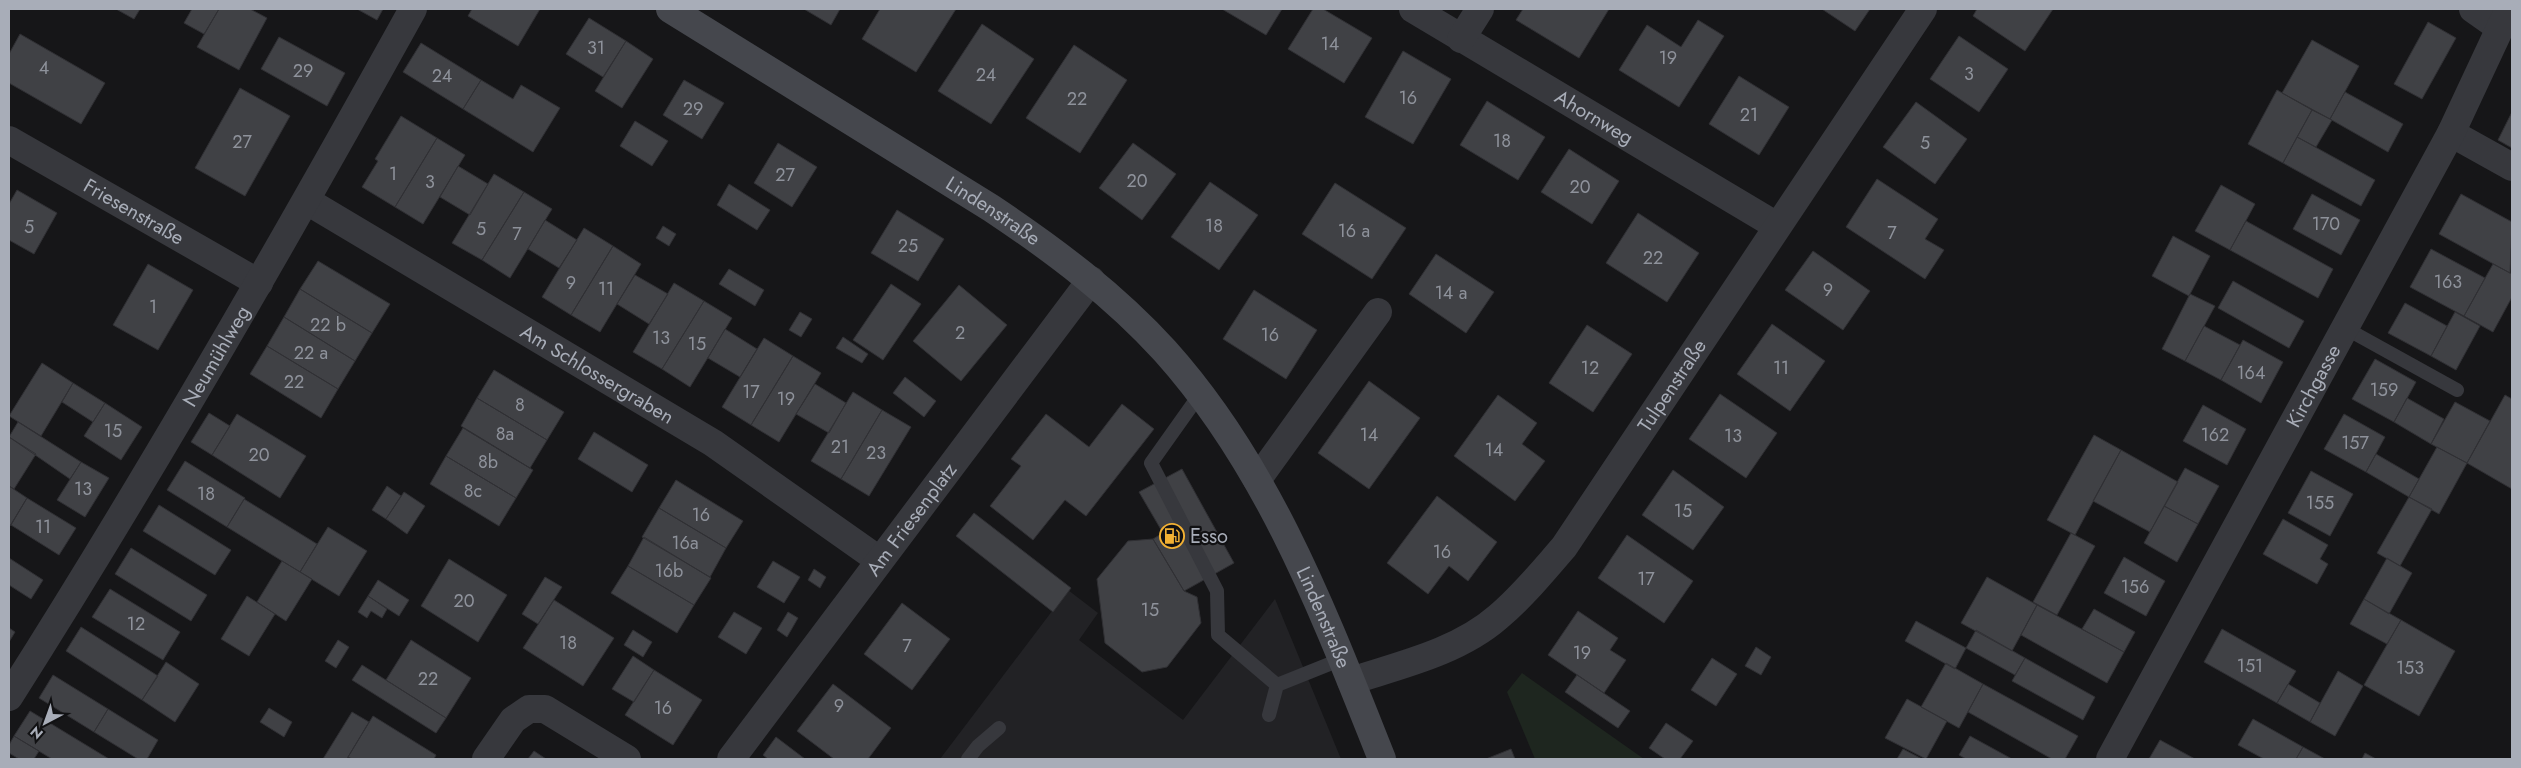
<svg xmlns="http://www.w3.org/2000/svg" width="2521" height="768" viewBox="0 0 2521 768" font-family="Jost,sans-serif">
  <rect width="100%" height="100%" fill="#161618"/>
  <path fill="#222225" d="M1068,590L1098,613L1079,640L1183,720L1275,599L1341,759H940Z"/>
  <path fill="#1e261f" d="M1522,673L1644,759H1535L1507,692Z"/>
  <path fill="#404145" stroke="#303034" d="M116,9H140L134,19Z
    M192,9H219L204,34L184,23Z
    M219,9H250L267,18L239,70L197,47Z
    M357,9H383L377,20Z
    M472,9H540L518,46L468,16Z
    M804,9H840L831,25Z
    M880,9H956L916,72L862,39Z
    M1222,9H1282L1266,35Z
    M1313,9H1323L1372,38L1344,83L1288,49Z
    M1523,9H1609L1579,58L1516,20Z
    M1822,9H1870L1855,31Z
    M1977,9H2053L2025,51L1973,16Z
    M589,18L626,41L603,77L566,54Z
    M1698,20L1724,36L1679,107L1619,70L1647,25L1681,47Z
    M2428,22L2456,38L2422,99L2394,84Z
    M982,24L1034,59L991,124L938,91Z
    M20,34L105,83L81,124L9,83V54Z
    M1959,36L2008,69L1979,112L1930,79Z
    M279,37L345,73L327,106L261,69Z
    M2312,40L2359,66L2330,119L2282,93Z
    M626,41L653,59L622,108L595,91Z
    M421,43L481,80L463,109L403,72Z
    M1074,45L1127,80L1080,153L1026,118Z
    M1403,51L1451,79L1413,144L1365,117Z
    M1739,76L1789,107L1759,155L1709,124Z
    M481,80L513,99L521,85L560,108L533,152L463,109Z
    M684,80L724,103L702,139L663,115Z
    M240,88L290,116L245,196L195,168Z
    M2277,90L2312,110L2283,163L2248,144Z
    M2345,92L2403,124L2388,152L2330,119Z
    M1487,101L1545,137L1518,180L1460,145Z
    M1916,102L1967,139L1935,184L1883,147Z
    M2312,110L2332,120L2316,147L2297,137Z
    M2512,112V148L2498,140Z
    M401,116L437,138L395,207L362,187L378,161L375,159Z
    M635,121L668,141L652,166L620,146Z
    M2297,137L2375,180L2361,206L2283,163Z
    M437,138L465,155L423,224L395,207Z
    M778,143L817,167L792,207L754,183Z
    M1133,143L1176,174L1142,220L1099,188Z
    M1569,149L1619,181L1592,224L1541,192Z
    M458,166L488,184L470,215L440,197Z
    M494,174L524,192L482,260L452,243Z
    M1877,179L1938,219L1925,239L1944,250L1925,279L1846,227Z
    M1210,182L1258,215L1219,270L1171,237Z
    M1335,183L1406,228L1372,279L1302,234Z
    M729,184L770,210L757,230L717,205Z
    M2221,185L2255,204L2230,250L2195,231Z
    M17,190L57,213L34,254L9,240V204Z
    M524,192L552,209L510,278L482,260Z
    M2312,194L2360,220L2341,255L2293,229Z
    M2461,194L2512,222L2510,273L2439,234Z
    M897,210L944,239L918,281L871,253Z
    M1638,213L1699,253L1667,302L1606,263Z
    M545,220L577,240L559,268L528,249Z
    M2246,221L2333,269L2318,298L2230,250Z
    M663,226L676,234L669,246L656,238Z
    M584,228L613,246L571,315L542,297Z
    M2173,236L2210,256L2189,296L2152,276Z
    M613,246L641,264L600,332L571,315Z
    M2431,249L2485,278L2464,316L2410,287Z
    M1813,251L1870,291L1843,330L1785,290Z
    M1436,254L1494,292L1466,333L1409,294Z
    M318,261L390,304L372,333L300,289Z
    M148,264L193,290L158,350L113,325Z
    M2493,264L2512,274V297L2493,332L2464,316Z
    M729,269L764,290L755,306L719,284Z
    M635,275L668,294L649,324L617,304Z
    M2233,281L2304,321L2289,348L2218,308Z
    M674,283L704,301L662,369L633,352Z
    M891,284L921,304L883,360L853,340Z
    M959,285L1007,325L961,381L913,341Z
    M300,289L372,333L355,361L284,317Z
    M1254,290L1317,330L1286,379L1223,339Z
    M2190,294L2215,306L2185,361L2162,349Z
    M704,301L732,318L690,387L662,369Z
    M2405,303L2447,326L2431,356L2388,333Z
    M800,312L812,319L801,337L789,330Z
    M2455,312L2480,326L2456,370L2431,356Z
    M284,317L355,361L338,389L267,346Z
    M1772,324L1825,361L1790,411L1737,374Z
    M1587,325L1632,354L1593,412L1549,383Z
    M2204,326L2240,345L2221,380L2185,361Z
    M725,329L757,349L740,377L708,358Z
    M843,337L868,354L862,363L836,348Z
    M764,338L793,356L751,425L722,407Z
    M2243,340L2283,362L2261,403L2221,380Z
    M267,346L338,389L321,418L250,374Z
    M793,356L821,373L779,442L751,425Z
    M2375,359L2416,382L2394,422L2352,399Z
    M42,363L73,383L41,436L9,416Z
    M494,370L564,412L547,440L477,398Z
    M905,377L936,401L924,417L893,393Z
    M1369,381L1420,418L1369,489L1318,453Z
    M73,383L105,403L93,422L62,402Z
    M815,384L846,403L829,433L796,414Z
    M853,392L882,410L841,479L811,461Z
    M1720,394L1777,433L1746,478L1689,439Z
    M1498,395L1537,423L1522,444L1545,461L1515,501L1454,456Z
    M2505,395L2512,399V489L2467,463Z
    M477,398L547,440L530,468L461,426Z
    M2407,398L2444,419L2431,444L2394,422Z
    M2455,402L2490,421L2467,463L2431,444Z
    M105,403L142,427L121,460L84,436Z
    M1122,404L1154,429L1086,516L1065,500L1033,540L990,506L1021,466L1011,459L1046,414L1089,447Z
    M2203,405L2246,429L2227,465L2183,441Z
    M882,410L911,427L869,496L841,479Z
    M209,413L230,426L212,455L191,442Z
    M237,414L306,456L280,498L212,455Z
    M2344,414L2385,437L2366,472L2324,449Z
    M18,422L81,462L70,479L9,437Z
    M463,428L533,470L516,498L446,456Z
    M594,432L648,465L632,492L578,459Z
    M2094,435L2121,450L2075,535L2047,520Z
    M9,437L36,454L14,489L9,486Z
    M2437,447L2467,463L2439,514L2409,497Z
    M2121,450L2178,482L2150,532L2093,501Z
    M2376,454L2419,479L2409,497L2366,472Z
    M446,456L516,498L499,526L430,484Z
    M185,461L245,498L227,527L167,490Z
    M81,462L109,478L85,517L57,500Z
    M2185,468L2219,486L2198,524L2164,506Z
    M1182,469L1234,563L1184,591L1153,539L1163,533L1139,492Z
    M1673,470L1724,507L1693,550L1642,515Z
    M2311,471L2353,494L2330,536L2288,513Z
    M676,480L743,521L726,548L659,508Z
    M9,486L27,498L10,526L9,525Z
    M387,486L401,496L386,519L372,510Z
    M404,492L425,506L407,534L386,519Z
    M1437,496L1497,542L1468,581L1449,566L1428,594L1387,563Z
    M2409,497L2432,509L2400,566L2377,553Z
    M27,498L76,528L59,555L11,525Z
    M244,499L317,544L300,572L227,527Z
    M159,505L231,550L215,575L143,531Z
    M2164,506L2198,524L2177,562L2144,543Z
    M659,508L726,548L710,577L642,537Z
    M974,513L1071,588L1053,612L956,536Z
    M2283,519L2328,545L2320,559L2328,564L2317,584L2263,554Z
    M328,527L367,551L339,596L300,572Z
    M2071,533L2095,546L2057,615L2033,602Z
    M1627,535L1693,581L1664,623L1598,578Z
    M644,537L711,578L694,605L628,566Z
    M1153,539L1184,591L1197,597L1201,623L1167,667L1142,672L1105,643L1097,579L1128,541Z
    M131,548L207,595L191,621L115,574Z
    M2124,557L2165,581L2146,616L2104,593Z
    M9,558L43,580L31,599L9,585Z
    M2387,558L2412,573L2389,614L2364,599Z
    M449,559L507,595L478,642L421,606Z
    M282,561L312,579L286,621L257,602Z
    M773,561L800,577L784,603L757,587Z
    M628,566L694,605L677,633L611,593Z
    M814,569L826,577L820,588L808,580Z
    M545,577L562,587L538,624L522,614Z
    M1987,577L2037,605L2012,651L1961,623Z
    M378,580L409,600L399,616L368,596Z
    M110,589L180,632L163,660L92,617Z
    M247,596L275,614L249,656L221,639Z
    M368,596L387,609L382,618L371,611L367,618L358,612Z
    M2364,599L2401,620L2387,644L2350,624Z
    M554,600L614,638L583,686L523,648Z
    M902,603L950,639L912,690L864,654Z
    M2037,605L2124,652L2107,683L2021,635Z
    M2094,609L2135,632L2124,652L2082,629Z
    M1578,611L1618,638L1610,650L1626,660L1604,693L1548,655Z
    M734,612L762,628L746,654L718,637Z
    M788,612L798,618L787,637L777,630Z
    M2401,620L2455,651L2419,716L2364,685Z
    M1916,621L1966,648L1955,669L1905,641Z
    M81,627L158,676L142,700L66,651Z
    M9,628L15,632L9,642Z
    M2222,629L2296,671L2277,703L2204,662Z
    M633,630L652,642L643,657L624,645Z
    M1976,630L2025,658L2015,675L1966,648Z
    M338,640L349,647L336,668L325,661Z
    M411,640L471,678L446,718L386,680Z
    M1756,647L1771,657L1761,675L1745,666Z
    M633,656L654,670L634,702L612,689Z
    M1712,658L1737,674L1716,706L1691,690Z
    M2025,658L2095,697L2083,720L2012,681Z
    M166,662L199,684L175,722L142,700Z
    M1946,663L1983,684L1959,728L1921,707Z
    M362,665L446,718L436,733L352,680Z
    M654,670L702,700L673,745L625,715Z
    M2338,671L2363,686L2335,736L2310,722Z
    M53,675L108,709L94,732L39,698Z
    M1577,675L1630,711L1618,728L1565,692Z
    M833,684L891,728L868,759H834L797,731Z
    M1983,684L2078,736L2065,759H2052L1968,712Z
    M2288,684L2320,703L2310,722L2277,703Z
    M1907,699L1947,721L1926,759L1885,738Z
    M269,708L292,722L284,737L260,722Z
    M108,709L158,740L147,759H138L94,732Z
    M30,711L109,759H52L14,736Z
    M352,712L369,722L348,757L347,759H323Z
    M373,716L436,755L434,759H352L348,757Z
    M2253,719L2303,747L2296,759H2264L2238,745Z
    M1666,723L1693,741L1680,759H1665L1649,748Z
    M14,736L39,751L34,759H19L9,753V745Z
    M1970,736L2012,759H1966L1959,755Z
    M776,737L805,759H768L763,755Z
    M2160,740L2195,759H2149Z
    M2303,747L2325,759H2296Z
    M1511,749L1515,759H1486Z
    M1903,749L1922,759H1897Z
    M534,751L546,759H528Z
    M2365,753L2376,759H2362Z"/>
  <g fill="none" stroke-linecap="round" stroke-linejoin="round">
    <path stroke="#37383d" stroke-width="14" d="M2345,328L2457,390
      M1200,394L1151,463L1217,591L1218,635L1277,685
      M1269,715L1277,685L1342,659
      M968,759L978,746L999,728"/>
    <g stroke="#37383d" stroke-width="28">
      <path id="s1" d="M1413,9L1777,226"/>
      <path d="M2473,9L2500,28"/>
      <path d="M1461,39L1480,9"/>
      <path d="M2451,133L2512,167"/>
      <path id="s2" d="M9,140L259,283"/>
      <path id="s3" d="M307,201L713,443L879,560"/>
      <path d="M1257,480L1378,312"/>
      <path id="s4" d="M1351,681C1400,665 1458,652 1498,617C1523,596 1543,571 1564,547L1923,9"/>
      <path id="s5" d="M9,697C152,472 284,242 413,9"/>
      <path d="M486,759L513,720L529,709H545L627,759"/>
      <path id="s6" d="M731,759L1091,280"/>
      <path id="s7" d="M2110,759L2451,133L2509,9"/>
    </g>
    <path stroke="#45474d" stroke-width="28" id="s8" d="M670,9L991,208C1054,250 1114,295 1165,351C1270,468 1325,616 1382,759"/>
  </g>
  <defs>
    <symbol id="fuel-ring" viewBox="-11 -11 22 22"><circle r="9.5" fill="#111113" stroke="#f2b134" stroke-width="1.5"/><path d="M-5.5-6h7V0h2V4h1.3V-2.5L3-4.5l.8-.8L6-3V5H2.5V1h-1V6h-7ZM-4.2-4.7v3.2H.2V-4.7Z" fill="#f2b134"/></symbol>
  </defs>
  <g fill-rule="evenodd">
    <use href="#fuel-ring" x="1158" y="522" width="28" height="28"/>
  </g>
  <g text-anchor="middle" stroke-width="4.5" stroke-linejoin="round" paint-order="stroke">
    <g font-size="18" fill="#8e929b">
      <text x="1330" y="50">14</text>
      <text x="596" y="54">31</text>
      <text x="1668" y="64">19</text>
      <text x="44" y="74">4</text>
      <text x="303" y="77">29</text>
      <text x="1969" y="80">3</text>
      <text x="986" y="81">24</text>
      <text x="442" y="82">24</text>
      <text x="1408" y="104">16</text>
      <text x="1077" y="105">22</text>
      <text x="693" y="115">29</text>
      <text x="1749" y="121">21</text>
      <text x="1502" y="147">18</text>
      <text x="242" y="148">27</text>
      <text x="1925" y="149">5</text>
      <text x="393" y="180">1</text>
      <text x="785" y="181">27</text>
      <text x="1137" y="187">20</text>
      <text x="430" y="188">3</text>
      <text x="1580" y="193">20</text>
      <text x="2326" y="230">170</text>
      <text x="1214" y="232">18</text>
      <text x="29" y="233">5</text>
      <text x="481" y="235">5</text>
      <text x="1354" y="237">16 a</text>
      <text x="1892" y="239">7</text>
      <text x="517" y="240">7</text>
      <text x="908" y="252">25</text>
      <text x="1653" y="264">22</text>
      <text x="2448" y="288">163</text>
      <text x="571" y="289">9</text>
      <text x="606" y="295">11</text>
      <text x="1828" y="296">9</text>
      <text x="1451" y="299">14 a</text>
      <text x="153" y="313">1</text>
      <text x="328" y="331">22 b</text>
      <text x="960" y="339">2</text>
      <text x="1270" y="341">16</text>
      <text x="661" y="344">13</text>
      <text x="697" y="350">15</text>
      <text x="311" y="359">22 a</text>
      <text x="1590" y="374">12</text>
      <text x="1781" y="374">11</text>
      <text x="2251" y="379">164</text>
      <text x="294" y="388">22</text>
      <text x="2384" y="396">159</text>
      <text x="751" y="398">17</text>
      <text x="786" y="405">19</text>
      <text x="520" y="411">8</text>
      <text x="113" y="437">15</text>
      <text x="505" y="440">8a</text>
      <text x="1369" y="441">14</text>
      <text x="2215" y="441">162</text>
      <text x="1733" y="442">13</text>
      <text x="2355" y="449">157</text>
      <text x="840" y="453">21</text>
      <text x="1494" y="456">14</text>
      <text x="876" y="459">23</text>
      <text x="259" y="461">20</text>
      <text x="488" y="468">8b</text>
      <text x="83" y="495">13</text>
      <text x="473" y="497">8c</text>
      <text x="206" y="500">18</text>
      <text x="2320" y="509">155</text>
      <text x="1683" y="517">15</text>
      <text x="701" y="521">16</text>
      <text x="43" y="533">11</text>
      <text x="685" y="549">16a</text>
      <text x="1442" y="558">16</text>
      <text x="669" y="577">16b</text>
      <text x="1646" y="585">17</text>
      <text x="2135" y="593">156</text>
      <text x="464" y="607">20</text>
      <text x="1150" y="616">15</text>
      <text x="136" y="630">12</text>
      <text x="568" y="649">18</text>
      <text x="907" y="652">7</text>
      <text x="1582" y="659">19</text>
      <text x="2250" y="672">151</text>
      <text x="2410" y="674">153</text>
      <text x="428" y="685">22</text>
      <text x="839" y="712">9</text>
      <text x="663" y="714">16</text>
    </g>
    <g font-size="20" fill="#a8adb8" stroke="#111113">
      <text dy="7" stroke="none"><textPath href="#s1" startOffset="211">Ahornweg</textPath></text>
      <text dy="7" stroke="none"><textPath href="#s2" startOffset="144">Friesenstraße</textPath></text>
      <text dy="7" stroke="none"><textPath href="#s8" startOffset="381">Lindenstraße</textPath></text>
      <text dy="7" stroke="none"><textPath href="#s5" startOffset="399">Neumühlweg</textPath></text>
      <text dy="7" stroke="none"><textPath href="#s3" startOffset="338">Am Schlossergraben</textPath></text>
      <text dy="7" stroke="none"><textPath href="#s4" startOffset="452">Tulpenstraße</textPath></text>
      <text dy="7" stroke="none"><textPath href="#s7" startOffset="425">Kirchgasse</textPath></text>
      <text dy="7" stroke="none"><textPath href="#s6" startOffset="300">Am Friesenplatz</textPath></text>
      <text dy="7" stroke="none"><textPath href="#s8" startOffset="915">Lindenstraße</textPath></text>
    </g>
    <g font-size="20" fill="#a8adb8" stroke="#111113" text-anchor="start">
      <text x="1190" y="543">Esso</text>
    </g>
  </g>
  <rect width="2521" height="768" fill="none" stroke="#a8adb8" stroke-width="20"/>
  <g transform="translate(45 723) rotate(221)" stroke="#111113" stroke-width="4" paint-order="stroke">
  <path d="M0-4L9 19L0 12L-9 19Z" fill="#a8adb8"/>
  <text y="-8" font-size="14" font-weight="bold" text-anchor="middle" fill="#a8adb8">N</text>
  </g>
</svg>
